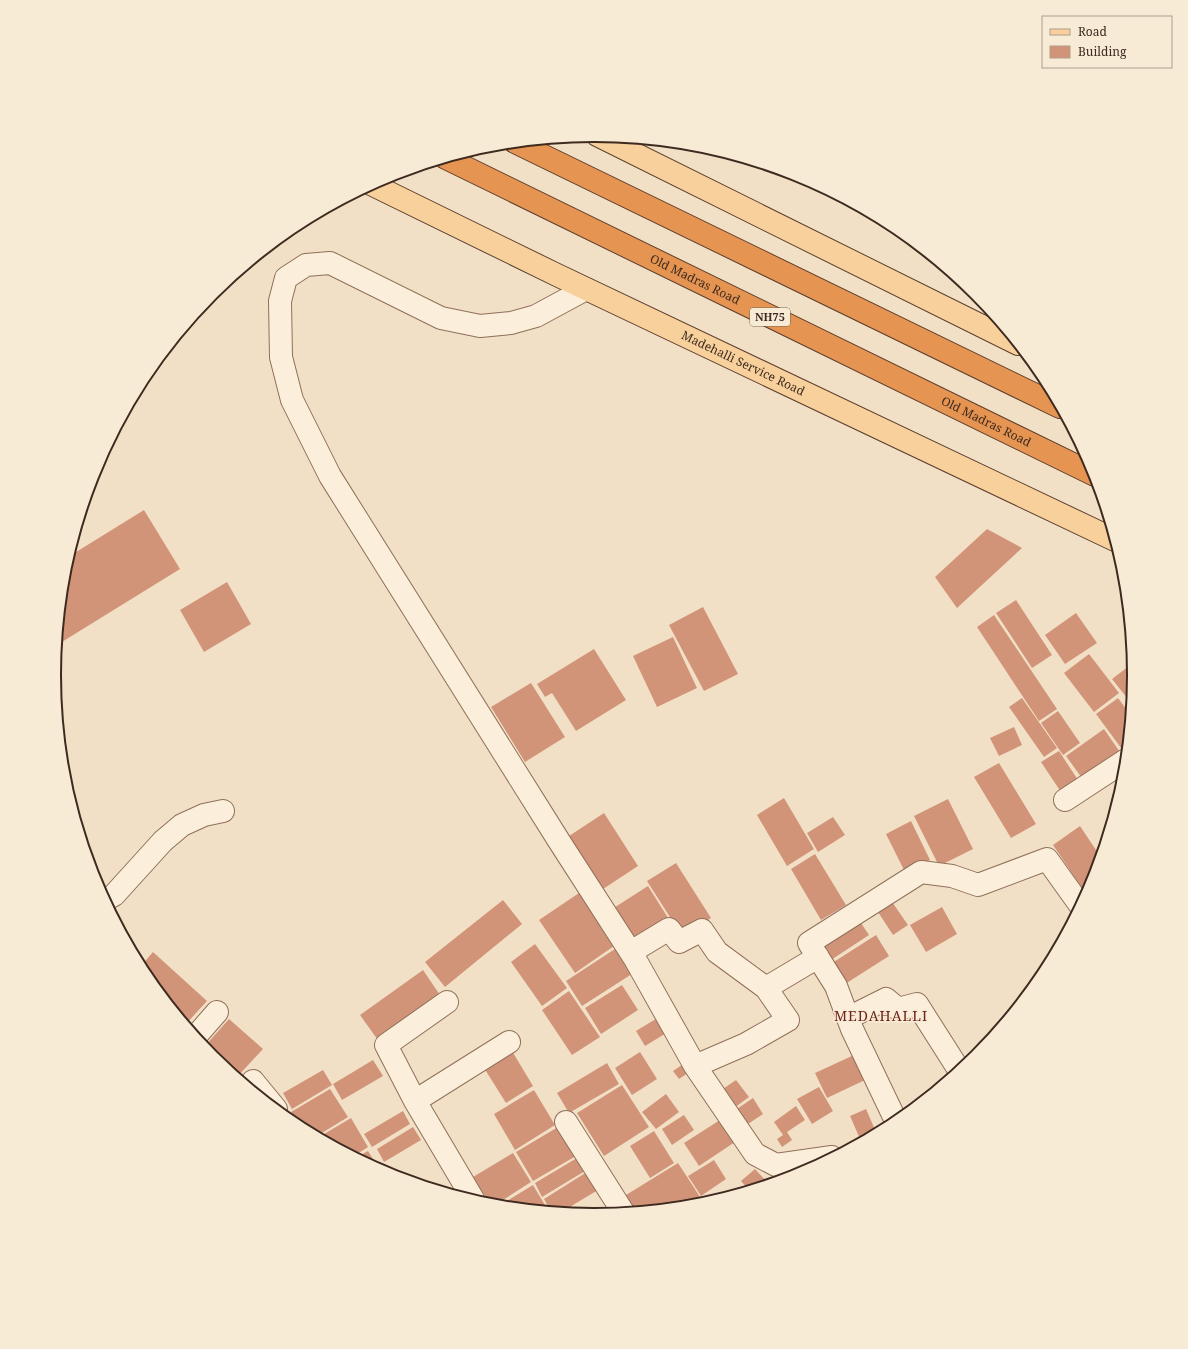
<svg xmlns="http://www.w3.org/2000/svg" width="1188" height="1349" viewBox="0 0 1188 1349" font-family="'Noto Serif',serif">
  <rect width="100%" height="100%" fill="#f2e0c6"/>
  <path fill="#d29479" d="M144,510L180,569L57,645L64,569L68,557Z
    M987,529L1022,548L957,608L935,577Z
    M227,582L251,624L204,652L180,610Z
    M1016,600L1052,655L1032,668L996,613Z
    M703,607L738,674L704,691L669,625Z
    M1076,613L1097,643L1065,664L1045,635Z
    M994,615L1057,709L1039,721L977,627Z
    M673,637L697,688L657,707L633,656Z
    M594,649L626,700L576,731L552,693L545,697L537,684Z
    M1089,654L1119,693L1094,712L1064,673Z
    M1133,663L1134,675L1131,703L1112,679Z
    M531,683L565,737L525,762L491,707Z
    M1022,698L1057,748L1044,757L1009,707Z
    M1118,698L1130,714L1127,751L1124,752L1096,714Z
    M1058,711L1080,743L1063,755L1041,723Z
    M1014,727L1022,745L999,756L990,738Z
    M1104,729L1122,755L1084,781L1066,756Z
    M1059,751L1080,783L1063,795L1041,762Z
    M999,763L1036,824L1011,838L974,777Z
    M784,798L814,849L787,866L757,815Z
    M948,799L973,849L939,866L914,816Z
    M604,813L638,866L597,893L563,840Z
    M833,817L845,835L818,852L807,833Z
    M911,821L930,860L905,872L886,834Z
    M1080,826L1100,856L1093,881L1082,888L1053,845Z
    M815,854L846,905L821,920L791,869Z
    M676,863L711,918L682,936L647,881Z
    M648,886L670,921L631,946L609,911Z
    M582,891L617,944L575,973L539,920Z
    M890,899L908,925L893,935L876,909Z
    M503,900L522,924L445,987L425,962Z
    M942,907L957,934L926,952L910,925Z
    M859,920L869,935L828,962L818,947Z
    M876,935L889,956L842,986L829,965Z
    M535,944L567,988L542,1006L511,962Z
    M618,947L635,972L582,1006L566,981Z
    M153,952L207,1001L186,1024L145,974L141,966Z
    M423,970L442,998L380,1043L360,1015Z
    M622,985L638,1010L601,1034L585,1008Z
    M569,991L600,1037L572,1055L542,1010Z
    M659,1017L668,1032L645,1046L636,1031Z
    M229,1019L263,1049L237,1077L212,1056L204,1047Z
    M512,1051L533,1086L506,1103L484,1068Z
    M640,1052L657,1079L632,1095L615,1068Z
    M854,1055L865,1080L827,1098L815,1073Z
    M373,1060L383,1076L342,1100L333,1084Z
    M607,1063L619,1084L569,1113L557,1093Z
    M685,1063L691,1071L679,1079L673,1071Z
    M323,1070L332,1085L292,1109L283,1093Z
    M736,1080L749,1097L730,1111L717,1093Z
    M622,1085L649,1127L604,1156L577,1113Z
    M819,1087L833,1111L812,1124L797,1099Z
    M330,1089L348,1117L317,1136L300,1127L291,1112Z
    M534,1090L555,1125L515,1150L494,1114Z
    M666,1094L679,1112L656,1129L642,1112Z
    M753,1098L763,1114L742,1128L731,1113Z
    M796,1106L805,1120L787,1132L792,1140L782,1147L777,1139L783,1135L774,1122Z
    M866,1109L876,1132L860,1139L850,1116Z
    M403,1111L410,1124L372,1147L364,1134Z
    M684,1115L694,1130L672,1145L662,1129Z
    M351,1118L368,1147L354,1156L319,1137Z
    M720,1120L735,1142L699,1166L684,1143Z
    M413,1127L421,1140L384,1162L377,1149Z
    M558,1127L576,1156L533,1181L516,1152Z
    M654,1131L674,1163L650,1178L630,1146Z
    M368,1151L379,1169L357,1157Z
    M513,1153L531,1182L495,1205L490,1204L473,1177Z
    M577,1158L585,1171L542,1197L535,1183Z
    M714,1160L726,1179L701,1196L688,1176Z
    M678,1163L704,1203L635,1210L626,1195Z
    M755,1169L768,1183L748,1189L741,1181Z
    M587,1172L598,1190L563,1211L550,1210L544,1199Z
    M533,1185L548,1210L500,1205Z"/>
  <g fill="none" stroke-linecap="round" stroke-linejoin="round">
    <defs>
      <path id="minor" d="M586,289L536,316L511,323L480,326L441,318L330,263L306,265L286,278L280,301L281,357L292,400L330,476L559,841L635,959L695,1066L755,1154L776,1165L832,1157
        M1065,800L1126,760
        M105,900L114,895L163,841L182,825L204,815L223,811
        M631,952L669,929L679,942L702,930L717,952L766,988
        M848,1018L886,999L898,1009L917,1004L959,1070
        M196,1036L217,1012
        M695,1066L746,1044L788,1020L766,988L818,957
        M253,1081L276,1109
        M415,1101L386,1045L447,1002
        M896,1121L852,1029L836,986L809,943L921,872L952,876L978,885L1047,859L1080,905
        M566,1122L623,1212
        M473,1199L415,1101L509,1042"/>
      <g id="major">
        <path d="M597,135L1018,344"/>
        <path id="s1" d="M371,184L557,275L1115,540"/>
      </g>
      <g id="highway">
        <path d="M515,142L1060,407"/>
        <path id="s2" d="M446,158L1095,475"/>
      </g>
    </defs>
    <use href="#minor" stroke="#8f705a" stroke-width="24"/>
    <use href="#major" stroke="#5c3e2e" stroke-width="24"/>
    <use href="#highway" stroke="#5c3e2e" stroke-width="24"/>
    <use href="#minor" stroke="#fbeeda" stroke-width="22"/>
    <use href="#major" stroke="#f7d09c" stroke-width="22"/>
    <use href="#highway" stroke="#e69451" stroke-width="22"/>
  </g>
  <g text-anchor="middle" stroke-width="3" stroke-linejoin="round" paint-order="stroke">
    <rect fill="#f8ebd6" stroke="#766456" stroke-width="1" x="750" y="308" width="40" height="18" rx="3"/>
    <g font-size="11" font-weight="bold" fill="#3e2a1f">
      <text x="770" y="321">NH75</text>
    </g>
    <g font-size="12" fill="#3e2a1f" stroke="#f8ebd6">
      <text dy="4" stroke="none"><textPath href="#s2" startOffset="277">Old Madras Road</textPath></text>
      <text dy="4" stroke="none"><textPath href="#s1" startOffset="413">Madehalli Service Road</textPath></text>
      <text dy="4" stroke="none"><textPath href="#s2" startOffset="601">Old Madras Road</textPath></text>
    </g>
    <g font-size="14" letter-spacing="1" fill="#6e231b" stroke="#f8ebd6">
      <text x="881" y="1021">MEDAHALLI</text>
    </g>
  </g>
  <path d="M0 0H1188V1349H0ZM61 675a533 533 0 1 1 1066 0a533 533 0 1 1-1066 0Z" fill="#f8ebd6" fill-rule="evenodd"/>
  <path fill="none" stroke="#3e2a1f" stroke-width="2" d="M61 675a533 533 0 1 1 1066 0a533 533 0 1 1-1066 0Z"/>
  <rect x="1042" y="16" width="130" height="52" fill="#f8ebd6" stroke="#ae9e8d"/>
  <rect x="1050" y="29" width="20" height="6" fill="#f7d09c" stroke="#ae9e8d"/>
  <text x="1078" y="36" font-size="12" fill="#3e2a1f">Road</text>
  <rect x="1050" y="46" width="20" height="12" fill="#d29479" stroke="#ae9e8d"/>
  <text x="1078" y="56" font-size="12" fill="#3e2a1f">Building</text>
</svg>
